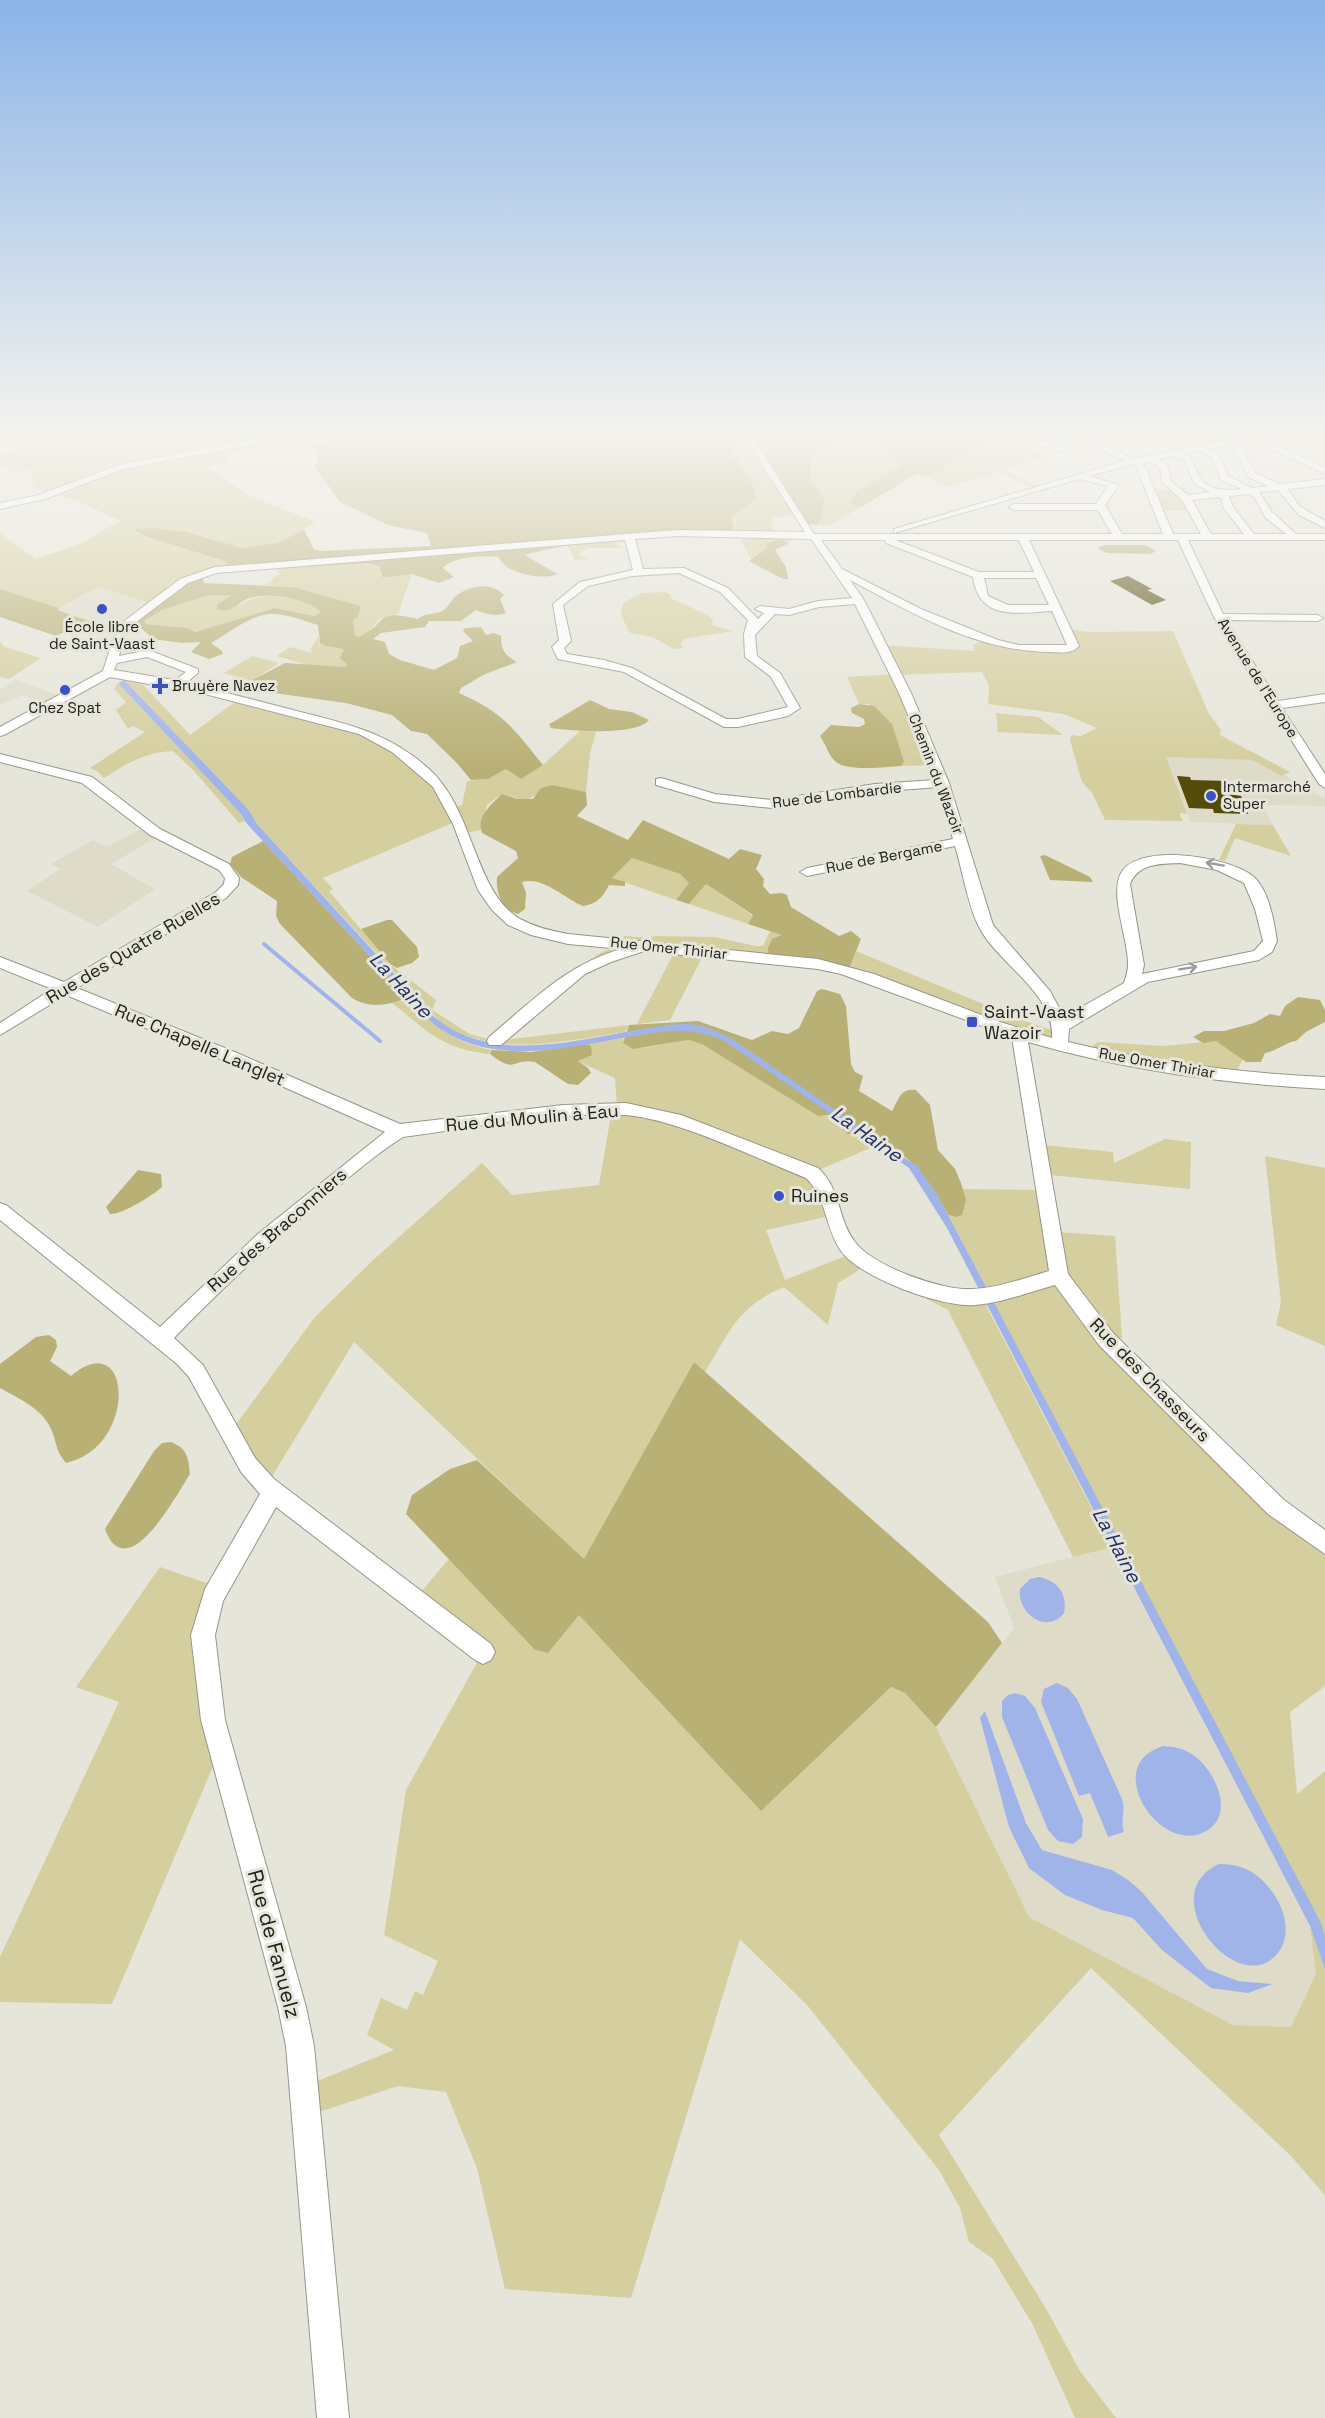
<svg xmlns="http://www.w3.org/2000/svg" width="1325" height="2418" viewBox="0 0 1325 2418" font-family="'Space Grotesk',sans-serif">
  <rect width="100%" height="100%" fill="#e6e5da"/>
  <path fill="#dedbc9" d="M97,587L153,604L121,631L57,610Z
    M16,680L64,697L47,707L24,695L0,704V690Z
    M1166,757L1253,760L1282,776L1285,775L1325,799V806L1263,805L1273,825L1190,822Z
    M146,826L161,835L111,864L155,889L98,927L27,891L60,869L51,864L93,840L107,847Z
    M1112,1547L1310,1926L1316,1974L1291,2027L1233,2025L1029,1917L936,1727L1014,1628L995,1577Z"/>
  <path fill="#d5ce9e" d="M0,430H47L0,445Z
    M72,430H337L225,455L232,461L207,467L249,496L315,522C294,538 269,548 242,548C230,548 219,541 207,537C183,530 159,527 134,529L225,561L229,565C206,568 187,574 167,586L173,588L153,604L98,587L59,608L0,589V533L36,559L80,544L120,521L76,500L48,494L33,486L31,474L36,471L29,469L19,473L8,468L0,470V455L42,443L50,446L73,441L81,445L97,434Z
    M719,430H995L1046,458L1005,470L1039,487L1034,488L999,472L947,487L918,473L829,526L804,524L797,514L772,518L773,533L735,532L731,517L756,498L754,487Z
    M1077,430H1160L1186,450L1175,452L1149,432L1111,437L1107,433L1101,437Z
    M1177,430H1253L1256,432L1200,448Z
    M1149,490L1178,491L1194,511L1157,510Z
    M796,535L797,539C787,542 779,539 769,541L767,548L751,559L739,536Z
    M611,540L623,548H589L579,552L580,556L589,559L575,560L567,544Z
    M304,562L308,567L368,563L379,566L383,578L412,574L398,614L380,618L369,632L358,637L355,635L353,620L358,617L361,606L293,587L266,585L279,574L275,564Z
    M666,592L672,596L670,598L708,615L713,620L712,625L733,631L683,639L681,645L683,648L674,649L652,637L630,633L621,615L623,603L642,593Z
    M209,595H234L238,606C260,590 300,594 321,612L315,616L275,608L195,632L180,627L146,624L144,621L162,610Z
    M1066,629L1090,632L1173,631L1209,714L1221,730L1220,735L1290,772L1282,776L1252,760L1166,757L1187,814L1179,813L1183,821L1105,820L1092,793L1082,782L1070,740L1071,735L1081,736L1097,728L1064,714L988,704L989,686L982,672L897,675L935,765L901,766L904,762L869,704H859L847,677L896,674L881,645L974,651L973,645L985,639L995,643L1070,649Z
    M318,637L320,643L344,650L348,664L344,667H314L277,656L290,647L312,653L311,648Z
    M0,642L5,647L41,658L9,679L0,677Z
    M252,656L279,663L252,681L224,673Z
    M136,677L190,735L239,699L352,730L415,764L452,808L462,805L467,781L488,779L506,769L521,779L543,765L581,730L596,732L590,753L586,792L553,785L525,801L502,794L487,805L481,830L462,834L457,821L323,878L333,889L329,891L390,964L436,1000L432,1010L470,1034L495,1041L629,1025L625,1032C562,1041 498,1059 441,1023L257,824L248,809L124,680Z
    M118,683L240,813L245,821L239,823L195,772L173,751C146,752 125,764 104,778L97,771L90,768L145,732L133,726L128,729L116,710L126,702L114,689Z
    M996,713L1038,717L1063,735L998,732Z
    M1236,824L1273,825L1291,856L1235,838L1225,861L1219,860Z
    M632,858L680,874L689,883L676,900L612,878Z
    M706,884L753,916L748,924L689,904Z
    M770,931L784,935L768,958L705,952L670,1020L637,1024L676,949L651,946L606,958L594,956L609,949L611,943H619L624,936L651,938L654,936L714,937L756,946H763Z
    M856,951L1019,1019L1060,1033V1045L848,971Z
    M405,994C431,1023 452,1043 492,1050L490,1054C441,1049 429,1032 392,1003L404,1000Z
    M623,1038L624,1043L643,1048L689,1040L702,1043L818,1116C835,1116 841,1118 848,1134L863,1136L877,1145L812,1173L834,1215L766,1230L785,1280L853,1253L869,1264L838,1283L828,1325L784,1287C738,1306 730,1331 705,1372L694,1362L584,1560L354,1342L266,1486L229,1434L315,1317L371,1262L482,1163L512,1195L599,1185L612,1109L617,1108L615,1078L577,1061L591,1046L587,1044Z
    M1216,1041L1243,1059L1234,1076L1094,1049L1093,1045L1099,1042L1163,1046Z
    M1165,1139L1191,1142L1190,1189L1050,1175L1043,1145L1113,1152L1114,1163Z
    M1265,1156L1325,1168V1346L1276,1325L1281,1302Z
    M962,1189L1036,1190L1049,1263L1058,1232L1115,1236L1122,1338L1107,1339L1325,1543V1686L1290,1712L1297,1794L1325,1771V1935L948,1215L956,1217L966,1200Z
    M924,1286L981,1296L1112,1547L1073,1557L948,1310L921,1296Z
    M449,1559L535,1650L548,1653L579,1614L761,1811L891,1687L905,1693L936,1727L1029,1917L1233,2025L1291,2027L1316,1974L1310,1926L1325,1970V2195L1290,2155L1091,1968L939,2135L1048,2312L1080,2371L1116,2418H1075L1033,2325L993,2259L969,2242L960,2208L939,2170L807,2005L740,1939L631,2298L505,2289L477,2168L446,2092L398,2086L307,2116L305,2086L394,2050L367,2035L381,1998L407,2010L415,1991L423,1995L438,1961L384,1935L406,1790L483,1652L414,1600Z
    M160,1567L218,1587L213,1597L220,1750L112,2004L0,2002V1957L119,1702L76,1687Z"/>
  <path fill="#b9b075" fill-rule="evenodd" d="M360,430H719L754,487L756,499L731,517L735,534C665,533 593,537 525,555L557,574C544,581 503,573 499,557C485,555 452,557 443,568L454,577L439,583L412,574L383,578L379,566L368,563L308,567L281,562L229,565L225,561L145,536L133,529L153,528L187,532L242,548L277,543L304,530L314,549L321,551L431,546L427,533L388,525L340,502L318,471L315,466L318,458L313,448L315,445Z
    M748,430H854L837,433L809,460L810,476L825,502L818,525L809,524Z
    M883,430H992V436L937,472L924,476L918,473L861,507L851,503L856,491L902,466L880,441L894,433Z
    M781,539L789,543L775,550L786,567L788,579H783L749,561L767,548L766,543Z
    M1106,545H1146L1156,551L1151,554L1107,553L1100,550L1099,547Z
    M201,575L204,583L293,587L361,606L358,617L353,620L355,635L358,637C390,624 371,608 418,619C426,612 437,615 444,610C449,606 452,599 457,595C472,585 492,582 504,595L500,599L506,613C495,617 487,614 476,610L461,621H429L425,627L381,633L373,639L385,642L389,654L400,660L434,670L457,658L460,646L473,641L463,631L465,628L481,627L486,635L494,633L501,636C501,651 505,655 517,662L485,674L461,688L459,693C503,712 514,729 543,765L521,779L506,769L488,779L471,780L456,762L427,734L411,731L392,715L346,703L244,689L247,683L285,663L345,667L347,664L340,658L344,650C335,646 328,648 320,643L318,625C305,621 285,613 271,614C249,615 229,633 211,643L222,651L223,654L209,659L191,652L201,642L182,643L153,639L142,629L127,624L184,581ZM209,595H232L217,605V609L224,611C236,609 243,598 254,597C275,593 305,598 321,612L315,616L275,608L195,632L187,628L146,624L144,621L162,610Z
    M0,589L59,608L57,610L116,630L115,632H101L78,626L56,636L0,617Z
    M590,700L609,709L632,712L649,720C637,736 570,731 551,728L549,724L553,722Z
    M859,704L874,706L892,724L904,762L901,766C886,767 845,772 835,761C828,755 826,744 820,736L831,725L859,727L865,724L864,719L852,713L851,708Z
    M553,785L586,792L587,805L577,816L628,840L643,820L729,859L740,849L762,855L756,869L764,879L763,886L770,894L782,893L787,895L791,907L839,936L851,931L861,939L848,971L768,958V948L772,939L782,935L748,924L753,915L706,884L689,904L676,900L689,883L680,874L632,858L612,878L625,882V886L609,885C603,897 597,904 583,906C563,898 544,876 522,882L526,893L525,909L518,914C501,909 496,893 497,877L518,858L516,851L482,833C476,816 492,804 502,794L517,799H533L541,788Z
    M263,841L405,994L404,999C386,1006 368,1008 352,998L280,924L276,916L277,901L241,877L230,864L232,857Z
    M1045,855L1090,877L1093,882L1050,880L1040,856Z
    M387,920H392L417,947L419,957L412,963L397,968L390,964L361,929Z
    M822,989L840,994L846,1006L851,1064L855,1072L863,1076L859,1091L892,1111C899,1099 900,1088 916,1090L930,1105L938,1150L955,1169L961,1183L966,1200L962,1215L956,1217L948,1215C925,1171 909,1156 867,1131L863,1136L848,1134L842,1129V1122L832,1115L818,1116L702,1044L689,1040L633,1049L623,1043L629,1025L698,1021L752,1040L772,1031L788,1034L799,1028L817,991Z
    M1298,997L1320,1000L1325,1010V1022L1306,1032L1296,1041C1286,1042 1277,1051 1265,1053L1261,1062H1246L1216,1041L1203,1043L1193,1037L1204,1031H1224L1254,1023L1270,1014L1280,1016L1285,1006Z
    M587,1044L591,1046L592,1055L578,1061L588,1068L591,1073L578,1085L568,1084L535,1062C511,1058 517,1075 490,1054L492,1050L531,1052Z
    M138,1170L161,1174L162,1187C153,1195 122,1215 110,1214L106,1207Z
    M49,1335L56,1340L57,1347L50,1361L71,1376C132,1324 139,1447 66,1463C54,1448 58,1444 51,1429C42,1408 19,1399 0,1388V1364L36,1337Z
    M694,1362L988,1622L1002,1643L936,1727L905,1693L891,1687L761,1811L579,1615L548,1653L535,1650L406,1514L412,1495L450,1469L477,1460L584,1559Z
    M171,1442C188,1449 188,1457 190,1474C177,1494 127,1589 105,1529L154,1451L162,1443Z"/>
  <path fill="#a1b4e9" d="M124,680L248,809L257,824L432,1015C490,1065 570,1041 638,1030C657,1027 678,1022 697,1025C709,1027 720,1033 731,1038L918,1167L938,1196L1320,1921L1325,1935V1970L1310,1926L947,1228L909,1168L726,1042C692,1025 664,1031 628,1037C561,1049 482,1069 427,1018L248,825L240,813L118,683Z
    M1038,1577C1057,1580 1068,1593 1064,1613C1047,1635 1017,1614 1020,1589L1030,1579Z
    M1057,1683L1068,1688L1077,1699L1122,1799C1126,1811 1120,1821 1124,1832L1108,1837L1090,1793L1079,1796L1041,1702L1044,1689Z
    M1015,1693L1025,1696L1035,1708L1083,1819L1082,1837L1073,1844L1058,1841L1048,1830L1002,1717V1701L1008,1695Z
    M985,1711L1026,1823L1042,1850L1112,1870L1128,1880L1141,1891L1207,1969L1238,1981L1273,1984L1248,1993L1211,1988L1162,1950L1133,1918L1102,1910L1065,1895L1029,1868L1009,1827L980,1718Z
    M1164,1746C1173,1747 1182,1748 1190,1753C1213,1766 1236,1812 1208,1830C1162,1860 1098,1764 1164,1746Z
    M1219,1864C1228,1864 1237,1865 1246,1869C1273,1881 1300,1927 1277,1954C1238,2000 1151,1895 1219,1864Z"/>
  <g fill="none" stroke-linecap="round" stroke-linejoin="round">
    <path stroke="#a1b4e9" stroke-width="4" d="M264,944L380,1041"/>
  </g>
  <path fill="#544b0b" d="M1128,576L1152,589L1147,590L1166,600L1152,605L1110,581Z
    M1177,776L1190,777L1191,780L1229,781L1235,795L1241,796L1248,814L1214,813L1213,809L1189,808Z"/>
  <g fill="none" stroke-linecap="round" stroke-linejoin="round">
    <defs>
      <path id="minor" d="M304,430H324L120,470L45,499L0,509V503L39,495L118,465Z
        M740,430H748L814,534H1112L1098,510H1014L1009,507L1014,504H1096L1108,486L1079,479L894,533V529L1124,461L1105,451L1080,445L1065,452L1016,439L1021,430H1030L1025,436L1065,446L1085,433H1091L1085,441L1111,447L1133,459L1227,440L1252,430H1265L1255,435L1325,468V474L1248,438L1234,443L1243,449L1255,473L1280,484L1325,479V485L1288,489L1299,506L1325,521V528L1299,515L1278,490L1259,492L1272,512L1296,534H1325V540H1188L1223,614L1318,615L1323,618L1318,621L1226,620L1278,701L1325,694V702L1282,708L1325,774V788L1319,784L1214,617L1178,540H1029L1079,646C1071,655 1059,652 1049,652C976,651 912,613 850,580L864,600L911,693L949,783L993,925L1050,991L1064,1017L1124,983C1126,977 1128,970 1128,965C1129,939 1107,891 1123,870C1144,843 1231,857 1254,877C1269,891 1274,921 1277,941L1272,952L1259,960L1148,982L1069,1029L1068,1042C1153,1062 1238,1073 1325,1077V1089C1224,1084 1125,1070 1028,1042L1068,1274L1113,1333L1284,1500L1325,1530V1554L1268,1514L1099,1345L1055,1285C1029,1292 1002,1303 975,1305C943,1308 860,1278 841,1251C825,1228 827,1198 806,1178C755,1158 678,1119 625,1115C558,1111 471,1128 403,1137C373,1156 346,1180 319,1203C269,1245 220,1290 174,1338L203,1365L255,1458L274,1479L491,1644L495,1652L491,1660L483,1664L475,1660L276,1507L223,1601L215,1635L225,1720L306,2007L314,2046L349,2418H317L286,2046L278,2007L201,1720L191,1635L205,1589L260,1494L241,1472L189,1377L177,1364L0,1220V1203L6,1205L160,1327L259,1233L385,1132L225,1061L66,995L0,1035V1023L52,989L0,968V957L64,982L216,892L224,884L225,878L219,870L150,835L82,783L0,762V754L92,777L160,829L229,864L239,878L238,885L226,898L77,988L237,1053L400,1124L563,1105L626,1103L681,1115L818,1168C842,1190 837,1219 855,1242C873,1266 942,1291 972,1289C999,1288 1024,1278 1049,1271L1012,1037L841,974L818,969L644,951L611,962L585,974L501,1045H489L487,1041L489,1037C531,1002 568,963 622,949L568,944L531,935L508,925L492,910L478,890L453,824L433,787L392,752L359,734L205,694L110,677L4,735L0,736V727L103,671L115,633L123,622L180,579L215,567L677,530L805,532ZM1225,445L1236,452L1248,477L1268,486L1252,488L1228,476L1219,454L1209,449ZM1199,451L1212,457L1221,480L1242,489C1228,490 1211,492 1201,479C1194,470 1196,460 1185,454ZM1175,456L1184,460L1194,483L1210,492L1188,495L1172,482L1167,465L1159,459ZM1149,461L1159,466L1163,483L1182,500L1201,534H1173L1143,462ZM1135,464L1163,534H1122L1105,505L1119,485L1089,476ZM1249,494L1255,498L1265,517L1286,534H1254L1233,507L1229,496ZM1218,497L1222,499L1223,507L1244,534H1211L1192,500ZM677,536L811,539L852,598L818,601L789,609L760,606L755,609L764,613L758,619L728,588L684,568L643,569L635,539ZM625,540L633,570L580,582L553,604L559,640L552,647L558,659L624,672L724,727H738L788,716L800,708L780,673L757,656L755,635L775,614L789,615L819,607L855,604L899,693L935,780L875,784L772,800L715,794L661,778L656,779V785L714,802L772,808L875,792L938,787L953,839L807,868L800,872L807,876L955,846C963,872 967,903 979,927C998,964 1055,993 1052,1038L1000,1022L874,974L818,959L568,934C551,931 535,927 520,919C474,892 474,809 429,769C387,731 346,724 293,710C257,701 222,691 186,683L198,673V669L148,650L119,656L125,633L131,626L188,583L216,573ZM821,540H885L886,543L973,577C979,621 1017,613 1052,611L1067,645H1019L998,640L921,609L842,569ZM895,540H1019L1034,572H979ZM679,573L720,592L748,620L744,634L745,657L771,677L788,707L738,719H726L632,668L604,660L567,654L564,648L571,641L563,605L588,586L632,576ZM984,578H1036L1049,605H1008L988,596ZM147,657L186,672L175,680L114,670L117,663ZM1180,863L1217,870L1244,883L1255,909L1263,941L1254,951L1142,974L1144,965L1130,884C1139,863 1159,864 1180,863Z"/>
    </defs>
    <use href="#minor" stroke="#96958a" stroke-width="2"/>
    <use href="#minor" fill="#fff" fill-rule="evenodd"/>
  </g>
  <defs><path id="oneway-shaft" d="M-6 0H5M1.5-3L5.5 0L1.5 3" fill="none" stroke-width="1.6" stroke-linecap="round" stroke-linejoin="round" transform="scale(1.5)"/></defs>
  <g stroke="#9b9b99">
    <use href="#oneway-shaft" transform="translate(1215 864) rotate(-170)"/>
    <use href="#oneway-shaft" transform="translate(1188 968) rotate(-9)"/>
  </g>
  <linearGradient id="sky" x2="0" y2="1"><stop stop-color="#8bb4e8"/><stop offset="0.56" stop-color="#f4f3ee"/><stop offset="1" stop-color="#f4f3ee" stop-opacity="0"/></linearGradient>
  <rect width="1325" height="769" fill="url(#sky)"/>
  <g fill="#3a52c4" stroke="#e6e5da" stroke-width="2">
    <circle cx="102" cy="609" r="6"/>
    <path d="M157 677h6v6h6v6h-6v6h-6v-6h-6v-6h6z"/>
    <circle cx="65" cy="690" r="6"/>
    <circle cx="1211" cy="796" r="6"/>
    <rect x="966" y="1016" width="12" height="12" rx="3"/>
    <circle cx="779" cy="1196" r="6"/>
  </g>
  <g text-anchor="middle" stroke-width="6" stroke-linejoin="round" paint-order="stroke">
    <g font-size="15" fill="#21201c" stroke="#e6e5da">
      <text x="102" y="632">École libre<tspan x="102" dy="17">de Saint-Vaast</tspan></text>
      <text x="172" y="691" text-anchor="start">Bruyère Navez</text>
      <text x="65" y="713">Chez Spat</text>
      <text x="1223" y="792" text-anchor="start">Intermarché<tspan x="1223" dy="17">Super</tspan></text>
    </g>
    <g font-size="15" fill="#21201c" stroke="#e6e5da">
      <text transform="translate(1258 678) rotate(58)" y="5">Avenue de l'Europe</text>
      <text transform="translate(936 774) rotate(69)" y="5">Chemin du Wazoir</text>
      <text transform="translate(837 795) rotate(-7)" y="5">Rue de Lombardie</text>
      <text transform="translate(884 857) rotate(-11)" y="5">Rue de Bergame</text>
      <text transform="translate(669 948) rotate(6)" y="5">Rue Omer Thiriar</text>
      <text transform="translate(1157 1063) rotate(10)" y="5">Rue Omer Thiriar</text>
    </g>
    <g font-size="18" fill="#21201c" stroke="#e6e5da">
      <text transform="translate(133 948) rotate(-31)" y="6">Rue des Quatre Ruelles</text>
      <text transform="translate(200 1045) rotate(23)" y="6">Rue Chapelle Langlet</text>
      <text transform="translate(532 1118) rotate(-5)" y="6">Rue du Moulin à Eau</text>
      <text transform="translate(277 1230) rotate(-41)" y="6">Rue des Braconniers</text>
      <text transform="translate(1150 1380) rotate(46)" y="6">Rue des Chasseurs</text>
    </g>
    <g font-size="18" fill="#21201c" stroke="#e6e5da" text-anchor="start">
      <text x="984" y="1018">Saint-Vaast<tspan x="984" dy="21">Wazoir</tspan></text>
      <text x="791" y="1202">Ruines</text>
    </g>
    <g font-size="20" font-style="italic" fill="#202e6c" stroke="#e6e5da">
      <text transform="translate(401 985) rotate(47)" y="7">La Haine</text>
      <text transform="translate(867 1134) rotate(35)" y="7">La Haine</text>
      <text transform="translate(1117 1545) rotate(62)" y="7">La Haine</text>
    </g>
    <g font-size="21" fill="#21201c" stroke="#e6e5da">
      <text transform="translate(274 1944) rotate(75)" y="7">Rue de Fanuelz</text>
    </g>
  </g>
</svg>
